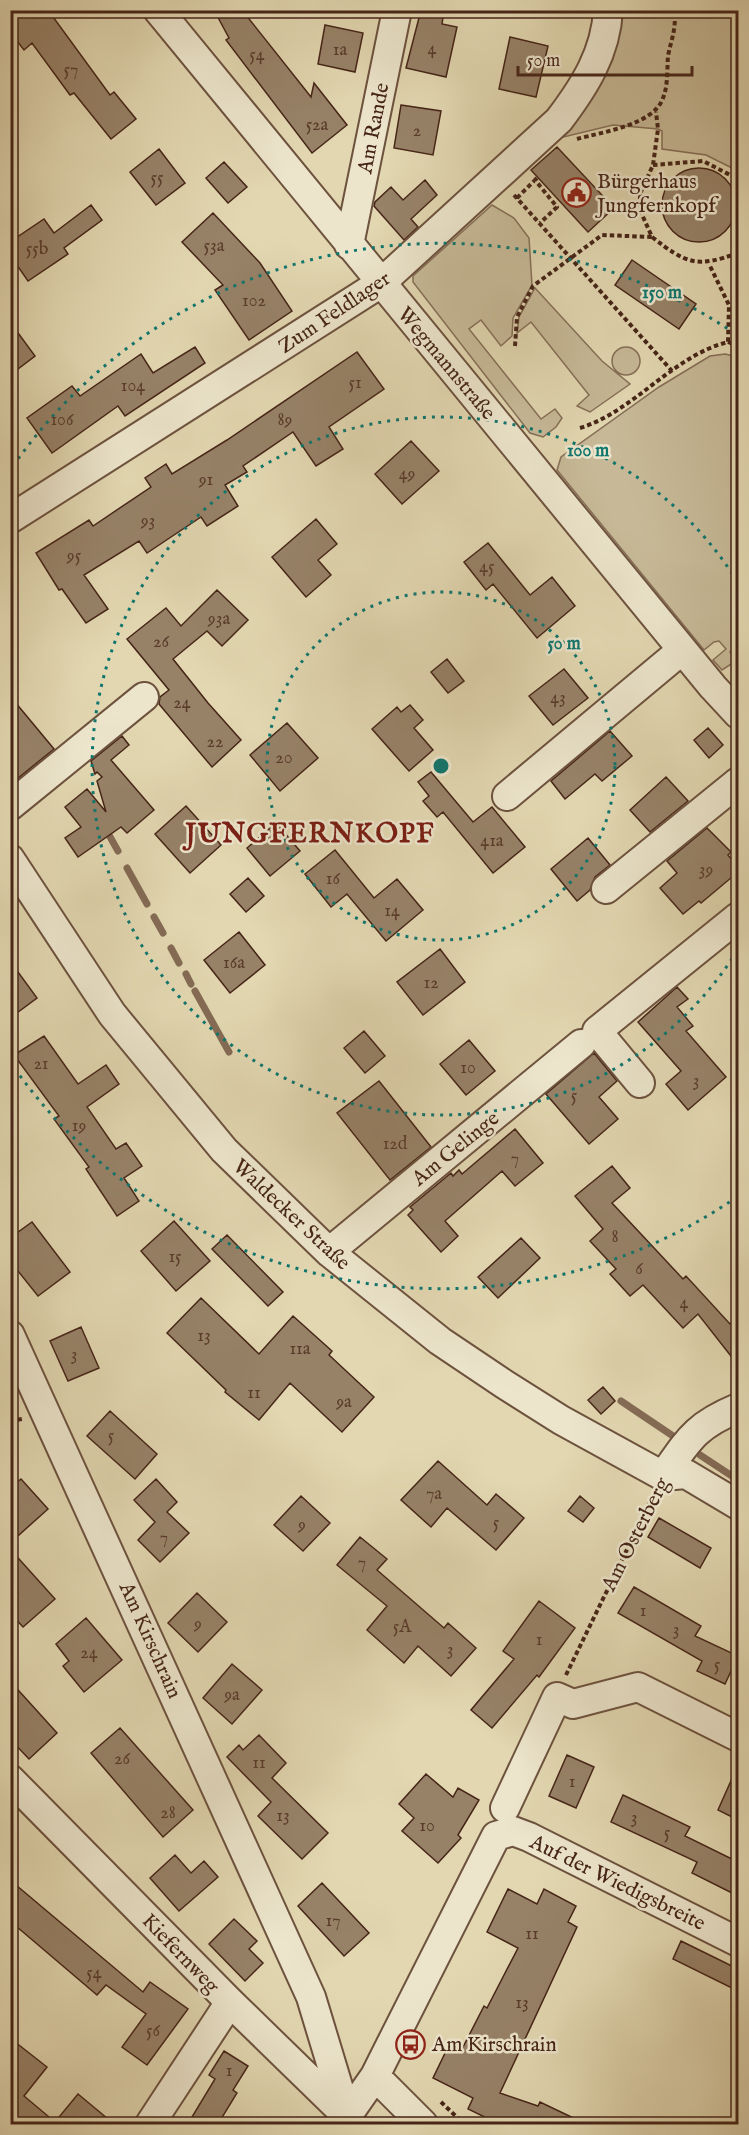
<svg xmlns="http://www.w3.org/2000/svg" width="749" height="2135" viewBox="0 0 749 2135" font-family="'IM FELL English',serif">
  <rect width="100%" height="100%" fill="#e2d7b1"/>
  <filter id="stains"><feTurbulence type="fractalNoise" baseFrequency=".00333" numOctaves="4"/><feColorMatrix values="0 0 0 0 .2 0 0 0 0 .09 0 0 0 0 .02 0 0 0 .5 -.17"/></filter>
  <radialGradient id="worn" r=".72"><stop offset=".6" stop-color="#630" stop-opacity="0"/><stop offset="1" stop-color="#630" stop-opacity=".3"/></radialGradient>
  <path fill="#c7b997" stroke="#866f58" stroke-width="1.5" d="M608,11H738V171L706,155L662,149V131L658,129L613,125L551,140Z
    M492,205L514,218L529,238L532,285L513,318L512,336L501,346L481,320L469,329L541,419L555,409L562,418L556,427L543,437L530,433L413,282V276Z
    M535,288L602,361L630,384L590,412L577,406L589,395L531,322L517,333L519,317Z
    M612 361a14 14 0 1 1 28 0a14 14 0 1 1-28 0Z
    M725,354L738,357V631L733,639L738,647L730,652L736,661L722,670L713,660L726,649L719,641L714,642L704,650L557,470L561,457L659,387L710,356Z"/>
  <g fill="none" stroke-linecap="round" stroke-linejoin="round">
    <path stroke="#846b55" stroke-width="7" d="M109,835L118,851
      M127,868L147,904
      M154,917L163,933
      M171,948L179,963
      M186,974L191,984
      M195,991L229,1052
      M621,1401L673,1436
      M700,1455L738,1480"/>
  </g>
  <path fill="#978268" stroke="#462518" stroke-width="1.5" d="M26,10H48L110,95L114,92L136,119L111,139L74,93L70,95L32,43L24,50L10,32V22Z
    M214,10H242L311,97L314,83L347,125L312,153L226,40L229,38Z
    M421,10H444L442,24L457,27L446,77L406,68Z
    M325,25L363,33L355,72L318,64Z
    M510,37L548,46L536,97L499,89Z
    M401,105L441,111L433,155L394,148Z
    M557,147L614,208L588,232L531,170Z
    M159,149L185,183L156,205L130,172Z
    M224,162L247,187L228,203L206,178Z
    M662 205a37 37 0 1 1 74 0a37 37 0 1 1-74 0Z
    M425,180L437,195L411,219L418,227L404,240L374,206L375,202L391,187L403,200Z
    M91,205L102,220L64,248L68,254L28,281L10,255V242L44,219L54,233Z
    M213,213L260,263L292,311L249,340L215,290L223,285L182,242Z
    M632,260L696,304L679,329L615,285Z
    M10,322L35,356L10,375Z
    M195,347L205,363L125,416L118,406L52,453L27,418L72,386L80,396L141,354L153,373Z
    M357,352L384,389L329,427L343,449L316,466L293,432L243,466L247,472L225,485L238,506L207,526L201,517L147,553L139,541L84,575L108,609L86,623L62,589L59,590L36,553L89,520L93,526L151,487L145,478L166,464L172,474L227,440Z
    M411,441L439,471L402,504L375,474Z
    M316,519L337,544L318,560L331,575L306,597L272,557Z
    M488,543L530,595L552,577L575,606L537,638L493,584L486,590L464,562Z
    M217,590L248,620L222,646L207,631L173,659L208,703L241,740L212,767L159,704L160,697L169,690L127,639L166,608L181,626Z
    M447,659L464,681L448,693L431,672Z
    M564,669L588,698L553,725L529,696Z
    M10,696L54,749L17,779L10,771Z
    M410,705L423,720L414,728L433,750L409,771L372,729L397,707L401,712Z
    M287,723L318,758L280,791L250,755Z
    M708,728L723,745L709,758L694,740Z
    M610,731L632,756L602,781L595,774L565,799L551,781Z
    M122,736L129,745L111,760L154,810L127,833L121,827L78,857L65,838L81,827L65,807L87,789L106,812L97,781L102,777L97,772L95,774L91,761Z
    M431,772L473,822L492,807L525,847L493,873L443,812L437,817L423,801L429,796L418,782Z
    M666,777L688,801L650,832L630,810Z
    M186,806L221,845L190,873L155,834Z
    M276,823L300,851L270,876L247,848Z
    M707,828L731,852L728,855L738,867V872L701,903L699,901L683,914L660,888L677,873L667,861Z
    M588,838L610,865L595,877L590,890L577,901L551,869Z
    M335,850L374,898L397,879L423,910L386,941L347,894L331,907L305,874Z
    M248,878L264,896L246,912L230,894Z
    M239,932L265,965L230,993L204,960Z
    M440,949L465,982L423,1015L397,982Z
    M10,961L37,998L10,1018Z
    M677,987L688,999L677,1007L693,1026L686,1031L726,1077L688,1110L666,1084L681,1071L638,1022Z
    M364,1031L385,1056L365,1073L344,1048Z
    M44,1036L78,1084L106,1065L119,1084L87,1107L116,1149L126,1143L142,1166L124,1178L139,1201L117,1216L86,1169L89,1167L54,1119L59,1116L14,1055Z
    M469,1040L495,1071L466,1095L440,1064Z
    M594,1053L617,1081L599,1097L618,1119L589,1144L546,1094Z
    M379,1081L431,1147L390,1180L337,1113Z
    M515,1129L543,1163L515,1186L502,1171L445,1221L458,1236L441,1252L408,1215L413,1210L410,1207L451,1173L453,1176L459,1170L462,1174Z
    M612,1166L630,1188L612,1203L683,1279L686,1276L730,1324L738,1317V1365L698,1314L683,1328L643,1285L630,1296L610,1274L616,1269L590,1241L603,1229L575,1196Z
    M174,1221L210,1261L176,1291L141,1251Z
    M32,1222L70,1272L38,1296L10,1261V1238Z
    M227,1235L283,1292L268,1306L212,1249Z
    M521,1238L540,1258L498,1298L478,1277Z
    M201,1298L259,1354L293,1316L332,1351L329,1355L374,1397L342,1432L290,1383L259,1420L225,1392L226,1390L167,1333Z
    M81,1327L99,1368L68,1381L50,1341Z
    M603,1387L615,1401L601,1414L588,1400Z
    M110,1411L157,1454L135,1479L87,1436Z
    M438,1461L487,1505L496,1494L524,1518L496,1550L447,1508L431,1527L401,1500Z
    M21,1479L48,1509L10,1543V1488Z
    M156,1479L177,1502L167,1512L189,1533L160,1562L138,1540L155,1522L134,1500Z
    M301,1496L330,1523L303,1551L274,1525Z
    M580,1496L594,1508L583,1522L568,1511Z
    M659,1518L711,1548L700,1568L648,1537Z
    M360,1537L387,1559L377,1570L444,1628L448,1623L476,1648L451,1676L418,1646L404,1663L367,1630L387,1606L337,1565Z
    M10,1549L55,1599L23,1627L10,1613V1599L18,1593L10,1584Z
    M634,1587L701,1626L695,1636L738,1656L725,1684L697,1671L702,1661L618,1613Z
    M197,1593L227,1622L198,1652L168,1623Z
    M539,1601L575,1628L539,1677L537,1675L492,1728L471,1710L514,1659L503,1651Z
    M86,1618L122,1660L84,1692L63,1666L69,1661L56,1644Z
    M232,1664L262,1690L232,1724L203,1698Z
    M10,1681L57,1733L29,1759L10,1739Z
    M120,1728L193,1810L163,1837L91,1753Z
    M259,1735L286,1763L272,1778L328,1833L302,1859L258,1816L271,1802L227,1757L239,1745L243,1750Z
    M567,1755L594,1767L576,1808L549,1796Z
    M738,1765V1820L718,1810Z
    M426,1774L453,1797L458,1788L479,1800L458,1835L461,1838L438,1863L402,1831L414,1818L399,1804Z
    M623,1795L690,1827L685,1836L738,1862V1896L692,1873L697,1862L611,1822Z
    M175,1855L191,1873L204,1861L218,1877L179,1911L150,1878Z
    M10,1880L143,1992L150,1982L188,2009L147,2065L122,2047L146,2014L106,1985L97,1995L10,1921Z
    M322,1883L369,1933L344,1956L298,1906Z
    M508,1889L537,1904L544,1889L576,1906L568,1922L577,1927L500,2093L538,2106L540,2102L586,2124H499L468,2109L473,2098L433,2078L449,2045L461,2051L484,2006L487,2008L518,1948L487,1932Z
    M234,1919L257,1941L249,1949L263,1963L245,1981L209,1944Z
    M681,1941L738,1969V1991L673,1959Z
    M10,2038L47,2067L24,2096L55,2122L78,2094L114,2124H27L10,2112Z
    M224,2051L248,2066L233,2090L237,2093L218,2124H205L192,2117L215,2079L209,2075Z"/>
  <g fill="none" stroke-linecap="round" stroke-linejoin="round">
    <defs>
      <path id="minor" d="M158,10L713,687L738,714
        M349,245L397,10
        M10,519L381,283L559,120C584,87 606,53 608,10
        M507,796L682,650
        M10,806L144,697
        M10,859L112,1014L224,1150L329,1252L440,1341L504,1384L561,1420L663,1476
        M606,889L738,782
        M640,1083L597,1031L738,917
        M329,1252L581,1044
        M10,1335L311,1997L347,2116
        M663,1476C689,1439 695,1426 738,1408
        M663,1476L686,1474L738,1505
        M10,1779L230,2002L345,2114
        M505,1808L557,1697L573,1704L638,1687L738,1737
        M375,2076L423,2124
        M347,2116L375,2076L388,2050L496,1836L513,1831L529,1837L738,1942
        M150,2124L230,2002"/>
    </defs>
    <use href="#minor" stroke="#6d523e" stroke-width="32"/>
    <path stroke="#462518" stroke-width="4" stroke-dasharray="4.5 3" stroke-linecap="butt" d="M577,139C602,132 654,125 663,98C668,86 667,70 668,56C671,40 677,28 674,10
      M653,165L703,161L738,179
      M537,178L535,180L557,207L540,223
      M514,195L672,371
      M517,198L534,181
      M652,237C687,264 696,268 738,253
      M728,342L738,346
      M515,346L517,317L533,286L602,235L652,237L640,210V194L653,165L658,129L656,112
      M580,428C635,411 672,356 728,342L729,305L709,264
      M10,1421L22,1419
      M566,1675L652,1498
      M441,2102L464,2124"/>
    <use href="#minor" stroke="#ece5cc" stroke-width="28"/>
  </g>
  <g fill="none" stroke="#0f766e" stroke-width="3" stroke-dasharray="3 6">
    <circle cx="441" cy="766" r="174"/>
    <path d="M737 951A349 349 0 1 1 737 581"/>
    <path d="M737 1197A523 523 0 0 1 13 1066M13 466A523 523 0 0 1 737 335"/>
  </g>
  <defs>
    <symbol id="civic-ring" viewBox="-11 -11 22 22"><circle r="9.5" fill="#ece5cc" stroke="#8f2418" stroke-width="1.5"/><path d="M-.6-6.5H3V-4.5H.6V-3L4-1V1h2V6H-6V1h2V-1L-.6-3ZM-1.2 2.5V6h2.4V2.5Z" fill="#8f2418"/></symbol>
    <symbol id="bus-ring" viewBox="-11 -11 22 22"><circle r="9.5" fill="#ece5cc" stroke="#8f2418" stroke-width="1.5"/><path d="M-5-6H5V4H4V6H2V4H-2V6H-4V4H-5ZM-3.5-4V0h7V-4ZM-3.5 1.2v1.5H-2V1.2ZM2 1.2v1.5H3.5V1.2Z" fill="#8f2418"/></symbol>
  </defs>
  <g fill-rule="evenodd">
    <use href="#civic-ring" x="560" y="176" width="33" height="33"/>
    <use href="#bus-ring" x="394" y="2028" width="33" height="33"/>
  </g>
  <g text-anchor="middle" stroke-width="5" stroke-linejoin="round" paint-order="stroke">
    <g font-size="18" fill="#5a3c2c">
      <text x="432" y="54">4</text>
      <text x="340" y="55">1a</text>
      <text x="257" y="60">54</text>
      <text x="71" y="75">57</text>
      <text x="317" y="130">52a</text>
      <text x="417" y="136">2</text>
      <text x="157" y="183">55</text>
      <text x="214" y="251">53a</text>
      <text x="37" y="254">55b</text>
      <text x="254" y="306">102</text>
      <text x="355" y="388">51</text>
      <text x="133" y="391">104</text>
      <text x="62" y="425">106</text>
      <text x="285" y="425">89</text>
      <text x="407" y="479">49</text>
      <text x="206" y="485">91</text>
      <text x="148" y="526">93</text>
      <text x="74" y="561">95</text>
      <text x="487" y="572">45</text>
      <text x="219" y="624">93a</text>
      <text x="161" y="647">26</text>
      <text x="558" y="703">43</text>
      <text x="182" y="708">24</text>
      <text x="215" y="747">22</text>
      <text x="284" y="763">20</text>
      <text x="492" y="846">41a</text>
      <text x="706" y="875">39</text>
      <text x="333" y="884">16</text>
      <text x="392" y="916">14</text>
      <text x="234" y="968">16a</text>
      <text x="431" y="988">12</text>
      <text x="41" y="1069">21</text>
      <text x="468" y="1073">10</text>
      <text x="696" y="1086">3</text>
      <text x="574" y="1101">5</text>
      <text x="79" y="1131">19</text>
      <text x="395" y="1149">12d</text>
      <text x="515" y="1164">7</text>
      <text x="615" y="1242">8</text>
      <text x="175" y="1262">15</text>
      <text x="639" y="1274">6</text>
      <text x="684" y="1308">4</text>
      <text x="204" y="1341">13</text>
      <text x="300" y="1354">11a</text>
      <text x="74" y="1360">3</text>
      <text x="254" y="1398">11</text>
      <text x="344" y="1407">9a</text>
      <text x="111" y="1441">5</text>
      <text x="434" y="1499">7a</text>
      <text x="496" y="1528">5</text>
      <text x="302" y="1530">9</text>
      <text x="164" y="1543">7</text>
      <text x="362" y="1568">7</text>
      <text x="643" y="1616">1</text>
      <text x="198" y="1629">9</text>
      <text x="402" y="1632">5A</text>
      <text x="676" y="1635">3</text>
      <text x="539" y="1645">1</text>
      <text x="450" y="1655">3</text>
      <text x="89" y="1658">24</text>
      <text x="717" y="1670">5</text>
      <text x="232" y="1700">9a</text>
      <text x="122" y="1764">26</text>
      <text x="259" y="1768">11</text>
      <text x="572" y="1787">1</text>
      <text x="168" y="1818">28</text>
      <text x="283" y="1821">13</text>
      <text x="634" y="1823">3</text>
      <text x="427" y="1831">10</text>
      <text x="667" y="1838">5</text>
      <text x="333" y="1926">17</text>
      <text x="532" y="1939">11</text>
      <text x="94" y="1978">54</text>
      <text x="522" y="2008">13</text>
      <text x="153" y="2036">56</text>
      <text x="229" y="2076">1</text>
    </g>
    <g font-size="21" fill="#462518" stroke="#ece5cc">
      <text transform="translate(373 128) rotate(-79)" y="7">Am Rande</text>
      <text transform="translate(334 312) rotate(-34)" y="7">Zum Feldlager</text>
      <text transform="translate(447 363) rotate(50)" y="7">Wegmannstraße</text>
      <text transform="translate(455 1148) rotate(-39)" y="7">Am Gelinge</text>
      <text transform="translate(292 1214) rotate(43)" y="7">Waldecker Straße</text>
      <text transform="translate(635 1534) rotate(-63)" y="7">Am Osterberg</text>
      <text transform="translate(151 1640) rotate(66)" y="7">Am Kirschrain</text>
      <text transform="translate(618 1882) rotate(26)" y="7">Auf der Wiedigsbreite</text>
      <text transform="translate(181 1953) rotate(46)" y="7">Kiefernweg</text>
    </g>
    <g font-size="21" fill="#462518" stroke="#ece5cc" text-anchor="start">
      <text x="597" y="188">Bürgerhaus<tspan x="597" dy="24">Jungfernkopf</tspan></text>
      <text x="432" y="2051">Am Kirschrain</text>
    </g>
    <g font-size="27" font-weight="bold" letter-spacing="1.5" fill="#7a1f14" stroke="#ece5cc">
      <text x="310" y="842">JUNGFERNKOPF</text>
    </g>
  </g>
  <circle cx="441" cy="766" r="9" fill="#0f766e" stroke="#ece5cc" stroke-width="3"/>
  <g font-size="18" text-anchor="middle" font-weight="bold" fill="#0f766e" stroke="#ece5cc" stroke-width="5" stroke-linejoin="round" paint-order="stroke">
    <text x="662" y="298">150 m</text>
    <text x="588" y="456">100 m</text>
    <text x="564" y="649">50 m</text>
  </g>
  <rect width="749" height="2135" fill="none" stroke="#e2d7b1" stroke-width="36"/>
  <rect x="12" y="12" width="725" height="2111" fill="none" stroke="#462518" stroke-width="3"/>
  <rect x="18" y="18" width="713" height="2099" fill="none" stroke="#462518" stroke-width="1.5"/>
  <path d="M518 66v9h174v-9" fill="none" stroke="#462518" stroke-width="3"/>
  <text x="527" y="66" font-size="18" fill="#462518" stroke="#ece5cc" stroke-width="4.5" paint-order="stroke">50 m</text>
  <rect width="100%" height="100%" filter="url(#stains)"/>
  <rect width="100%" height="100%" fill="url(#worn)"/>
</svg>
